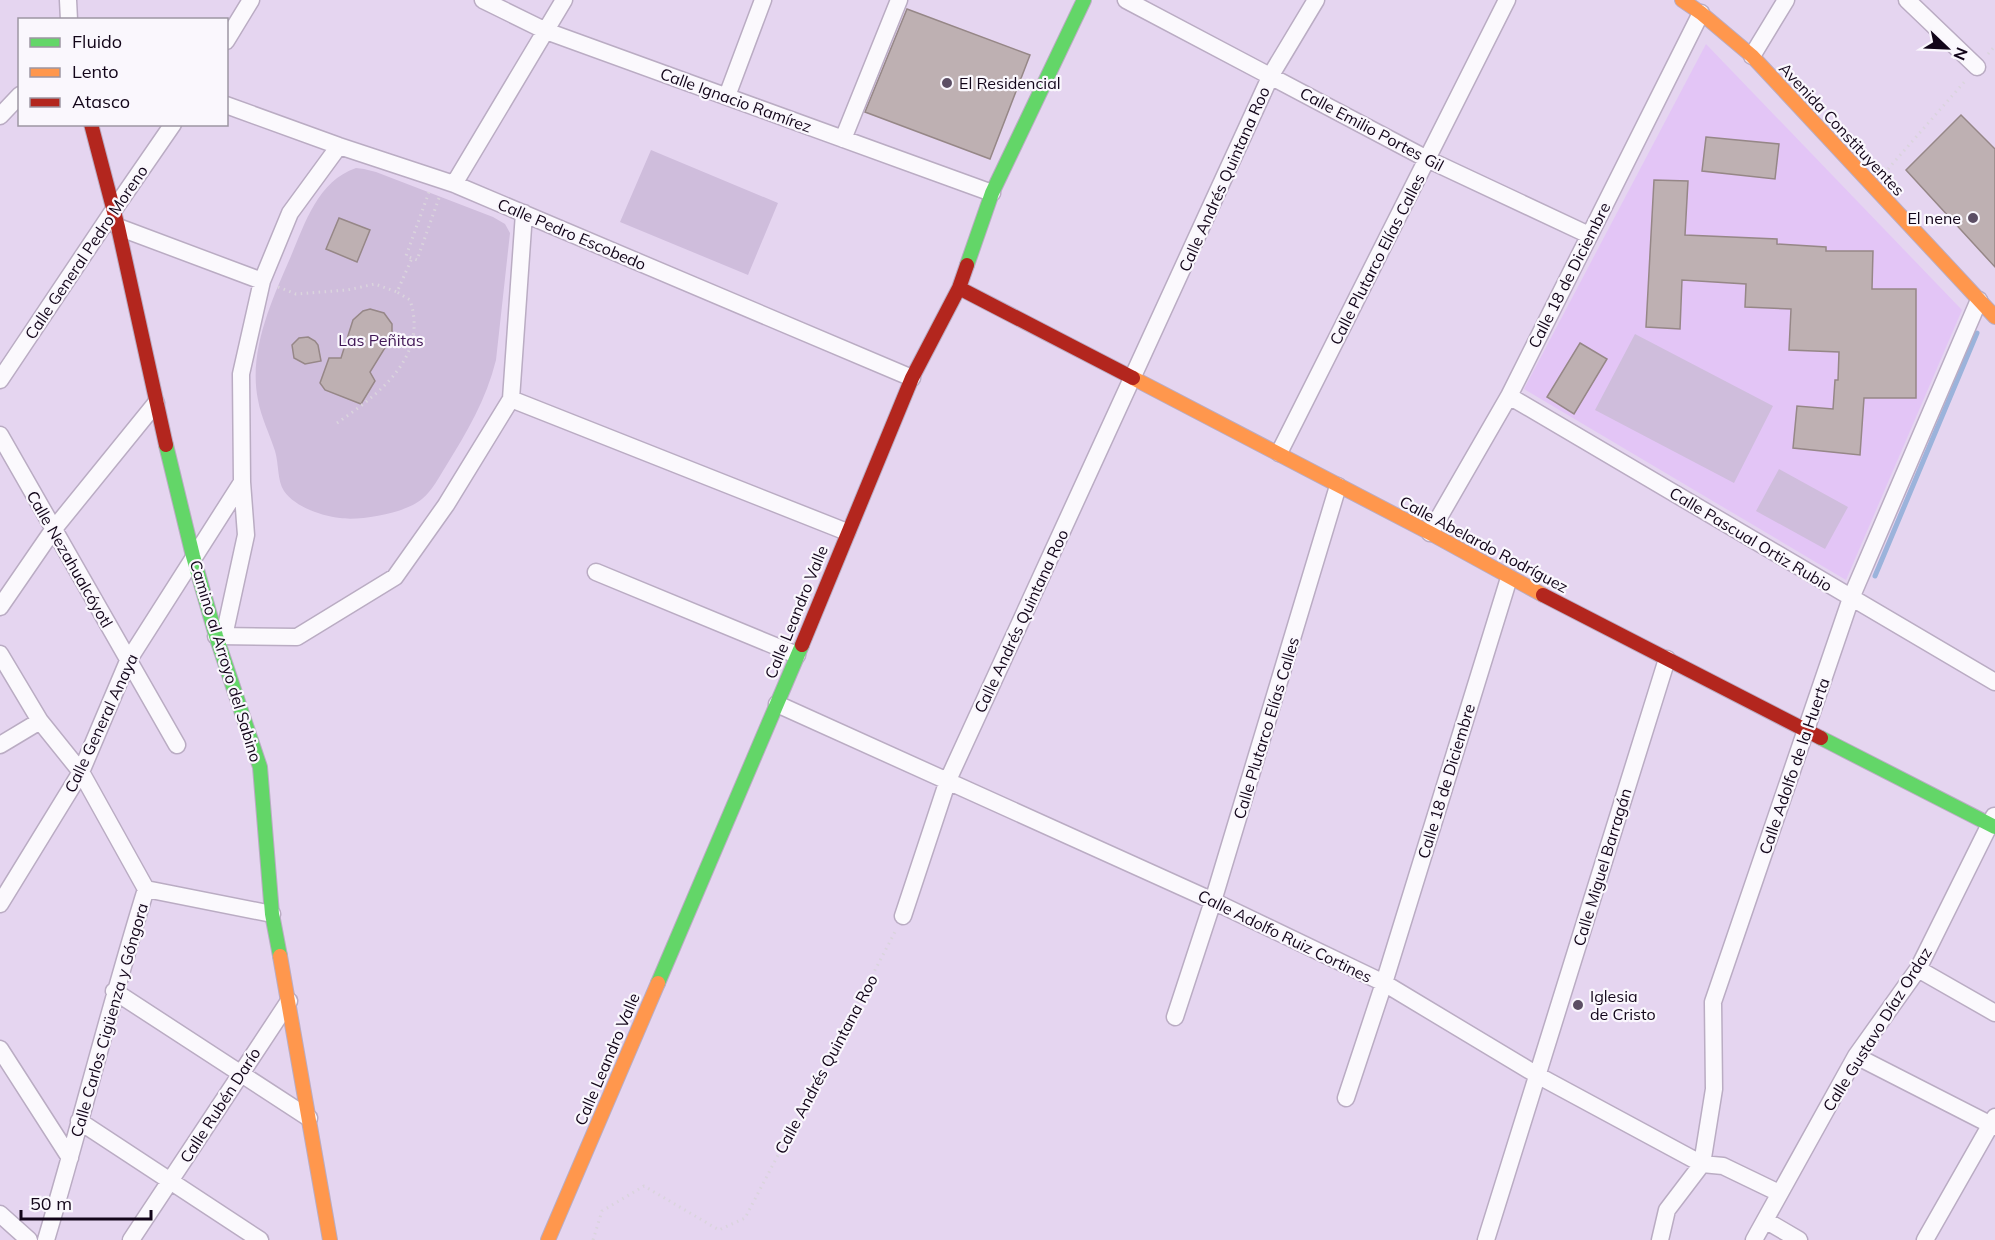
<svg xmlns="http://www.w3.org/2000/svg" width="1995" height="1240" viewBox="0 0 1995 1240" font-family="Mulish,sans-serif">
  <rect width="100%" height="100%" fill="#e5d5f0"/>
  <path fill="#e3c5f6" d="M1706,44L1962,310L1846,580L1524,389Z"/>
  <path fill="#cfbddc" d="M651,150L778,203L748,275L620,222Z
    M356,168L364,169L376,172L493,217L505,224L510,233L496,360C486,400 467,432 446,466C439,477 432,491 422,499C406,513 361,521 340,518C322,516 295,507 284,491C277,480 279,464 275,451C270,435 261,417 258,400C248,351 272,300 291,256C305,223 318,181 356,168Z
    M1635,334L1773,406L1734,483L1595,410Z
    M1779,469L1848,507L1825,549L1756,511Z"/>
  <g fill="none" stroke-linecap="round" stroke-linejoin="round">
    <path stroke="#9bb3db" stroke-width="5" d="M1875,576L1977,333"/>
  </g>
  <path fill="#beb0b2" stroke="#968787" stroke-width="1.5" d="M907,9L1030,55L990,159L865,112Z
    M1961,115L1995,149V267L1906,170Z
    M1706,137L1779,144L1775,179L1702,171Z
    M1654,180L1688,181L1685,235L1777,239V244L1826,247V251H1873L1872,289H1916V398H1864L1860,455L1793,448L1797,406L1833,409L1835,380H1838L1839,352L1789,350L1791,309L1745,307L1746,284L1682,280L1680,329L1646,327Z
    M339,218L370,230L357,262L326,249Z
    M370,309L384,313L392,324V331L391,338L370,372L375,381L361,404L325,390L320,383L329,358H341L353,320L363,311Z
    M308,337L315,341L318,345L321,361L305,364L294,358L292,345L299,338Z
    M1580,343L1607,359L1574,414L1547,397Z"/>
  <g fill="none" stroke-linecap="round" stroke-linejoin="round">
    <defs>
      <path id="street" d="M68,0L69,20
        M483,0L546,31L992,193
        M1126,0L1427,159L1589,235
        M1907,0L1977,67
        M226,41L251,0
        M1752,56L1786,0
        M727,96L763,0
        M226,105L339,146L454,184L912,378
        M0,116L20,95
        M843,139L899,0
        M454,184L564,0
        M118,227L262,281
        M0,380L113,211L173,124
        M1509,396L1995,682
        M511,399L847,532
        M0,435L177,745
        M1279,453L1507,0
        M1430,533L1509,396L1701,13
        M596,572L797,655
        M0,607L53,530L156,403
        M216,636L297,637L395,577L446,505L511,399L524,213
        M224,636L246,535L242,482
        M0,654L40,721L81,772L146,889
        M777,704L1213,901L1384,983L1537,1075L1702,1164L1723,1166L1779,1193
        M0,745L40,721
        M0,904L81,772L128,661L242,482L241,374L262,281L290,213L339,146
        M903,916L948,780L1271,75L1316,0
        M1918,969L1995,1013
        M114,991L309,1118
        M1175,1017L1213,901L1338,486
        M0,1049L70,1158
        M1856,1056L1995,1127
        M1346,1098L1384,983L1509,578
        M79,1121L260,1240
        M0,1214L29,1240
        M1765,1220L1799,1240
        M46,1240C81,1123 110,1005 146,889L272,914
        M131,1240L289,1001
        M1486,1240L1667,659
        M1660,1240L1667,1210L1702,1164L1714,1089L1713,1002L1851,598L1979,300
        M1754,1240L1856,1056L1918,969L1994,816
        M1925,1240L1995,1117"/>
      <path id="fast" d="M967,265L992,193L1084,0
        M166,445L193,556L216,636L260,767L272,914L280,956
        M1821,738L1995,827
        M658,983L802,645"/>
      <path id="slow" d="M1682,0L1701,13L1752,56L1995,317
        M1133,378L1430,533L1543,595
        M280,956L330,1240
        M548,1240L658,983"/>
      <path id="jam" d="M91,124L118,227L166,445
        M959,288L1133,378
        M1543,595L1821,738
        M802,645L912,378L959,288L967,265"/>
    </defs>
    <use href="#street" stroke="#baacc3" stroke-width="19"/>
    <use href="#fast" stroke="#baacc3" stroke-width="16"/>
    <use href="#slow" stroke="#baacc3" stroke-width="16"/>
    <use href="#jam" stroke="#baacc3" stroke-width="16"/>
    <path stroke="#dad4dd" stroke-width="3" stroke-dasharray="1.5 4.5" stroke-linecap="butt" d="M1988,54L1995,46
      M1888,169L1966,80
      M429,192L406,256L417,260L440,195
      M278,287L296,294L347,290L375,284L397,292L412,258
      M337,423C379,394 429,357 410,300L397,292
      M593,1240L602,1211L644,1186L719,1230L745,1218L896,930"/>
    <use href="#street" stroke="#fbf9fd" stroke-width="16"/>
    <use href="#fast" stroke="#63d668" stroke-width="14"/>
    <use href="#slow" stroke="#ff974d" stroke-width="14"/>
    <use href="#jam" stroke="#b3261e" stroke-width="14"/>
  </g>
  <g fill="#5c4e64" stroke="#faf7fd" stroke-width="2">
    <circle cx="947" cy="83" r="6"/>
    <circle cx="1973" cy="218" r="6"/>
    <circle cx="1578" cy="1005" r="6"/>
  </g>
  <g text-anchor="middle" stroke-width="4.5" stroke-linejoin="round" paint-order="stroke">
    <g font-size="16" fill="#120519" stroke="#faf7fd" text-anchor="start">
      <text x="959" y="89">El Residencial</text>
      <text x="1961" y="224" text-anchor="end">El nene</text>
      <text x="1590" y="1002">Iglesia<tspan x="1590" dy="18">de Cristo</tspan></text>
    </g>
    <g font-size="16" fill="#120519" stroke="#faf7fd">
      <text transform="translate(736 100) rotate(20)" y="6">Calle Ignacio Ramírez</text>
      <text transform="translate(1372 129) rotate(28)" y="6">Calle Emilio Portes Gil</text>
      <text transform="translate(1842 129) rotate(47)" y="6">Avenida Constituyentes</text>
      <text transform="translate(1224 179) rotate(-66)" y="6">Calle Andrés Quintana Roo</text>
      <text transform="translate(572 234) rotate(23)" y="6">Calle Pedro Escobedo</text>
      <text transform="translate(86 252) rotate(-56)" y="6">Calle General Pedro Moreno</text>
      <text transform="translate(1377 259) rotate(-63)" y="6">Calle Plutarco Elías Calles</text>
      <text transform="translate(1569 275) rotate(-63)" y="6">Calle 18 de Diciembre</text>
      <text transform="translate(1751 539) rotate(31)" y="6">Calle Pascual Ortiz Rubio</text>
      <text transform="translate(1484 544) rotate(28)" y="6">Calle Abelardo Rodríguez</text>
      <text transform="translate(70 559) rotate(60)" y="6">Calle Nezahualcóyotl</text>
      <text transform="translate(796 612) rotate(-68)" y="6">Calle Leandro Valle</text>
      <text transform="translate(1021 621) rotate(-65)" y="6">Calle Andrés Quintana Roo</text>
      <text transform="translate(226 661) rotate(73)" y="6">Camino al Arroyo del Sabino</text>
      <text transform="translate(101 723) rotate(-65)" y="6">Calle General Anaya</text>
      <text transform="translate(1266 728) rotate(-73)" y="6">Calle Plutarco Elías Calles</text>
      <text transform="translate(1794 766) rotate(-71)" y="6">Calle Adolfo de la Huerta</text>
      <text transform="translate(1446 781) rotate(-73)" y="6">Calle 18 de Diciembre</text>
      <text transform="translate(1602 867) rotate(-73)" y="6">Calle Miguel Barragán</text>
      <text transform="translate(1285 936) rotate(26)" y="6">Calle Adolfo Ruiz Cortines</text>
      <text transform="translate(109 1020) rotate(-74)" y="6">Calle Carlos Cigüenza y Góngora</text>
      <text transform="translate(1877 1029) rotate(-58)" y="6">Calle Gustavo Díaz Ordaz</text>
      <text transform="translate(607 1059) rotate(-67)" y="6">Calle Leandro Valle</text>
      <text transform="translate(826 1064) rotate(-62)" y="6">Calle Andrés Quintana Roo</text>
      <text transform="translate(220 1105) rotate(-57)" y="6">Calle Rubén Darío</text>
    </g>
    <g font-size="16" fill="#401655" stroke="#faf7fd">
      <text x="381" y="346">Las Peñitas</text>
    </g>
  </g>
  <rect x="18" y="18" width="210" height="108" fill="#faf7fd" stroke="#9d96a2" stroke-width="1.5"/>
  <rect x="30" y="38" width="30" height="9" fill="#63d668" stroke="#9d96a2" stroke-width="1.5"/>
  <text x="72" y="48" font-size="18" fill="#120519">Fluido</text>
  <rect x="30" y="68" width="30" height="9" fill="#ff974d" stroke="#9d96a2" stroke-width="1.5"/>
  <text x="72" y="78" font-size="18" fill="#120519">Lento</text>
  <rect x="30" y="98" width="30" height="9" fill="#b3261e" stroke="#9d96a2" stroke-width="1.5"/>
  <text x="72" y="108" font-size="18" fill="#120519">Atasco</text>
  <g transform="translate(1947 48) rotate(113)" stroke="#faf7fd" stroke-width="4.5" paint-order="stroke">
  <path d="M0-4.5L10 22L0 15L-10 22Z" fill="#120519"/>
  <text y="-9" font-size="16" font-weight="bold" text-anchor="middle" fill="#120519">N</text>
  </g>
  <path d="M21 1210v9h130v-9" fill="none" stroke="#120519" stroke-width="3"/>
  <text x="30" y="1210" font-size="18" fill="#120519" stroke="#faf7fd" stroke-width="4.5" paint-order="stroke">50 m</text>
</svg>
